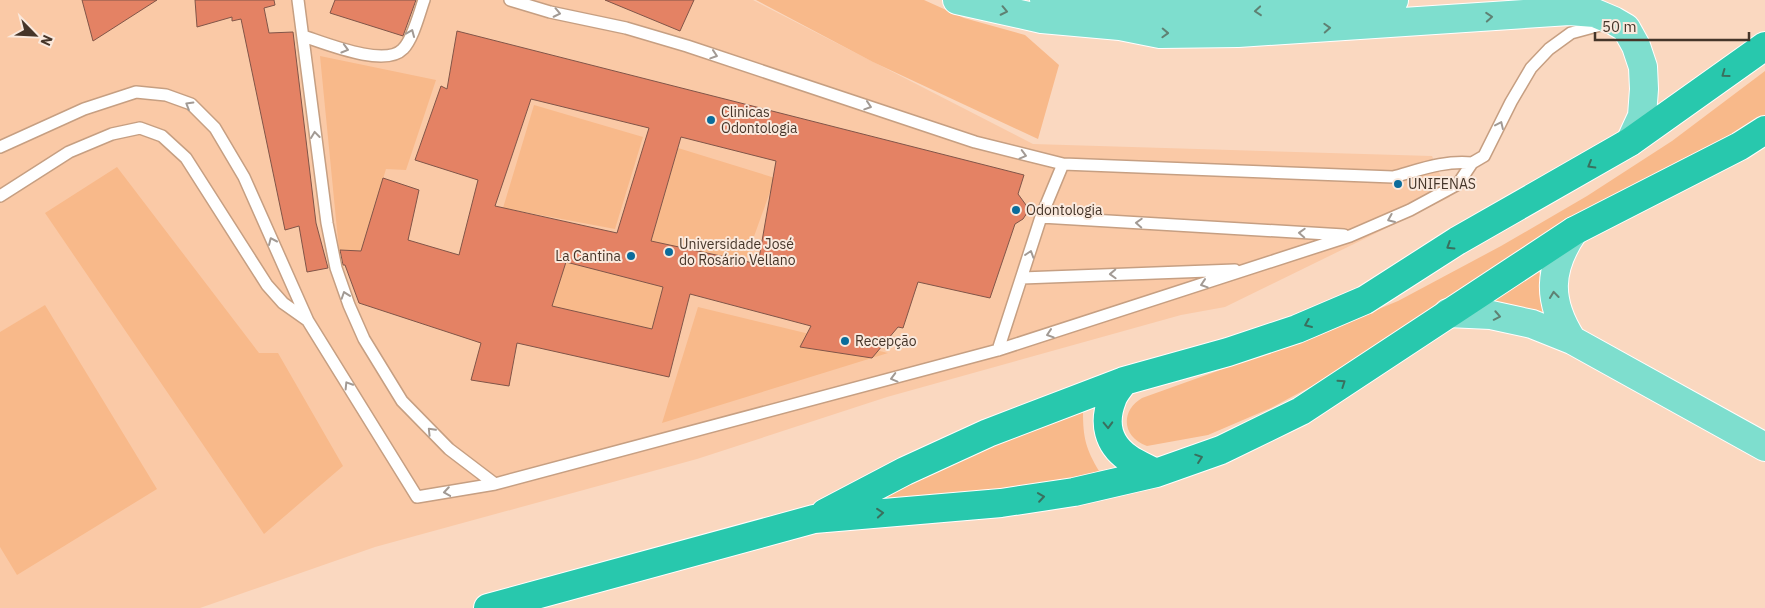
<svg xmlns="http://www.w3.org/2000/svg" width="1765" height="608" viewBox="0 0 1765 608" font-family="'IBM Plex Sans',sans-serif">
  <rect width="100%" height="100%" fill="#fad8c0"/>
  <path fill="#fac9a6" d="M0,0H753L1033,144L1432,156L1450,197L1225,307L1181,315L887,397L697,459L375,547L200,608H0Z"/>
  <path fill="#f8b98a" d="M756,0H924L964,18L1025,35L1059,65L1038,139L873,62Z
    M320,56L436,80L406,170L386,169L361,251L339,250Z
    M1765,71V121L1404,329L1325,379L1271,408L1208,435L1147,446C1122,437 1120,411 1142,398L1296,343L1398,301L1501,246L1587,196L1672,141Z
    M534,105L643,137L615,229L503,208Z
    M678,148L775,178L743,267L651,242Z
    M117,167L259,353H278L343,466L264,534L45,213Z
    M566,262L663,287L652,329L552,306Z
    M1539,271L1550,319L1489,303Z
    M45,305L157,489L17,575L0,547V332Z
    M698,307L888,353L662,423Z
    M1083,412C1083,438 1086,449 1099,471L1062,484L868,503L1049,421Z"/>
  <path fill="#e48264" stroke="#815548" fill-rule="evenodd" d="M82,0H157L93,41Z
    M195,0H274L275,5L264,8L269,33L293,32L316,223L328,268L307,272L299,226L285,230L241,19L232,21V17L197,27Z
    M335,0H416L403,36L330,13Z
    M605,0H694L680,31Z
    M457,31L1024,175L1018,194L1026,205L1027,213L1023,219L1015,224L990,298L918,282L903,328L898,327L872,358L800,347L811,326L690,294L669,377L517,343L509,386L471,380L481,343L359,303L345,265H343L340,250L361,251L383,178L419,190L408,240L459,255L478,180L415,160L441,86L447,89ZM531,99L649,128L617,233L495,206ZM681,137L776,161L758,264L651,241ZM566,262L663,287L652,329L552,306Z"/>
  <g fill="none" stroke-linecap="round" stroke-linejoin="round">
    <defs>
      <path id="lane" d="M298,0L327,223L336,268L349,305L364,339L402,401L449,449L495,484
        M510,0L550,12L626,28L687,46L975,142L1063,164L1393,177C1419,170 1445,160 1472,163
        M303,36C325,43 385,68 403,49C413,39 419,14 424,0
        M0,147L84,109L136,92L166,95L191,104L215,128L244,177L308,321L417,497L495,484L998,350L1350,236L1410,210L1458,184L1472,163L1484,156L1511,102L1531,68L1549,49L1571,33L1608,23
        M0,196L69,152L112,134L140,128L162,136L186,158L267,285L283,303L307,320
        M1041,217L1344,235
        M1022,278L1235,270
        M998,350L1041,217L1063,164"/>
      <path id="primary" d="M957,0L1042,19L1120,26L1160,34L1238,33L1569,11L1595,13L1614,21L1626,28L1636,46L1643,67L1644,89L1642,116L1630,142
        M1044,0L1162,13L1247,12L1394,0
        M1448,313L1491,315L1532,324L1572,340L1765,447
        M1572,340C1547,301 1548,269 1574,231"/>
      <path id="highway" d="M1124,381C1120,387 1114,393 1112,400C1103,423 1108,444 1128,458C1136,464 1147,468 1156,473
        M825,513L905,471L988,433L1124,381L1228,352L1297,329L1365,300L1457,241L1630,142L1765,46
        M488,608L814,519L1001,503L1074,492L1156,473L1221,450L1301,411L1574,231L1740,146L1765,130"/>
    </defs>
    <use href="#lane" stroke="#c69f82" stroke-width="14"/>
    <use href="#primary" stroke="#fff" stroke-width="30"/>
    <use href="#highway" stroke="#fff" stroke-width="30"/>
    <use href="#lane" stroke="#fff" stroke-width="11"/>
    <use href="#primary" stroke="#7edece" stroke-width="28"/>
    <use href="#highway" stroke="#28c8ad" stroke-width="28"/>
  </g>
  <defs><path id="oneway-chevron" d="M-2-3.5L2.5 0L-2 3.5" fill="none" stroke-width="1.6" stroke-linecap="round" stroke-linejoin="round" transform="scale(1.25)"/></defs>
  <g stroke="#5f8173">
    <use href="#oneway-chevron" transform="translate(1004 11) rotate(12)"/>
    <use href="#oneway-chevron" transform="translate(1258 11) rotate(175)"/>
    <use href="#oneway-chevron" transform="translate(1489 17) rotate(-4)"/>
    <use href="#oneway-chevron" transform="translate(1327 28) rotate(-3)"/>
    <use href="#oneway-chevron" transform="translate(1165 33) rotate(2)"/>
    <use href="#oneway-chevron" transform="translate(1554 295) rotate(-96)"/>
    <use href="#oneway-chevron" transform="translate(1497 316) rotate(11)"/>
  </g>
  <g stroke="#a29a94">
    <use href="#oneway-chevron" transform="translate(557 13) rotate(12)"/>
    <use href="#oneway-chevron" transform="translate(411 33) rotate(-67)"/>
    <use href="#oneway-chevron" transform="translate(345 49) rotate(16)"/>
    <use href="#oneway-chevron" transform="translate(714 55) rotate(18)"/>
    <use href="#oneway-chevron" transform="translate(189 105) rotate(-149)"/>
    <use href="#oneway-chevron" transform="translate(868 106) rotate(18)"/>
    <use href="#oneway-chevron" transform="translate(1500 125) rotate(-65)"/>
    <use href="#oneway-chevron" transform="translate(315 135) rotate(-97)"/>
    <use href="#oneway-chevron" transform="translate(1023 155) rotate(15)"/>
    <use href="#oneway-chevron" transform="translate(1391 219) rotate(157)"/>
    <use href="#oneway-chevron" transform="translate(1139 223) rotate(-177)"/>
    <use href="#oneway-chevron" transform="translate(1302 233) rotate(-177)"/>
    <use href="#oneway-chevron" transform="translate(272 241) rotate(-114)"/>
    <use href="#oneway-chevron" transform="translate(1030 254) rotate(-72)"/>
    <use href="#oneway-chevron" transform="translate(1113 274) rotate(178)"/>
    <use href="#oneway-chevron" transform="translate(1204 284) rotate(162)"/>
    <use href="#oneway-chevron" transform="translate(345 295) rotate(-109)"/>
    <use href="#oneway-chevron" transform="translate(1050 334) rotate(162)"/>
    <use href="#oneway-chevron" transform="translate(894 378) rotate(165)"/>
    <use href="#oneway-chevron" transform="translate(348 385) rotate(-122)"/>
    <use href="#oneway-chevron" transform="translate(431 431) rotate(-134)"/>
    <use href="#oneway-chevron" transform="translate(447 492) rotate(171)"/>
  </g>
  <g stroke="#39705e">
    <use href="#oneway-chevron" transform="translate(1725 74) rotate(144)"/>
    <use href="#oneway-chevron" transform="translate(1591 165) rotate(150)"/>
    <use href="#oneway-chevron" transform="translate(1450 246) rotate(148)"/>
    <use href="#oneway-chevron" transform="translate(1308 324) rotate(157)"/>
    <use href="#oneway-chevron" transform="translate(1342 383) rotate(-34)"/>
    <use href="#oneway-chevron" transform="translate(1108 425) rotate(88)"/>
    <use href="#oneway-chevron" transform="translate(1199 458) rotate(-19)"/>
    <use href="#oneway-chevron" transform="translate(1041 497) rotate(-8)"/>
    <use href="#oneway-chevron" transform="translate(880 513) rotate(-5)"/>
  </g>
  <g fill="#0b6c9b" stroke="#fae9dd" stroke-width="2">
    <circle cx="711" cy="120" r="5"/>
    <circle cx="1398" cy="184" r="5"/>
    <circle cx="1016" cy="210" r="5"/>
    <circle cx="669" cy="252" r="5"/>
    <circle cx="631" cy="256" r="5"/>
    <circle cx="845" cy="341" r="5"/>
  </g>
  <g text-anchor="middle" stroke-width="4" stroke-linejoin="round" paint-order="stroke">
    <g font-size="14" fill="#453529" stroke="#fae9dd" text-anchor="start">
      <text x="721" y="117">Clinicas<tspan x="721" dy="16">Odontologia</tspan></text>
      <text x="1408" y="189">UNIFENAS</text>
      <text x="1026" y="215">Odontologia</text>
      <text x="679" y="249">Universidade José<tspan x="679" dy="16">do Rosário Vellano</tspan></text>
      <text x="621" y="261" text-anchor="end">La Cantina</text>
      <text x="855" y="346">Recepção</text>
    </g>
  </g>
  <g transform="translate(35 35) rotate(114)" stroke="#fae9dd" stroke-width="4" paint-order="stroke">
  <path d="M0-4L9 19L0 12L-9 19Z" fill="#453529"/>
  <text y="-8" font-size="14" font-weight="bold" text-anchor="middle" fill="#453529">N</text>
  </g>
  <path d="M1595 32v8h154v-8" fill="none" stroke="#453529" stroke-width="2.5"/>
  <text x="1602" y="32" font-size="15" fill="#453529" stroke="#fae9dd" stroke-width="4" paint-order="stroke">50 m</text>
</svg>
